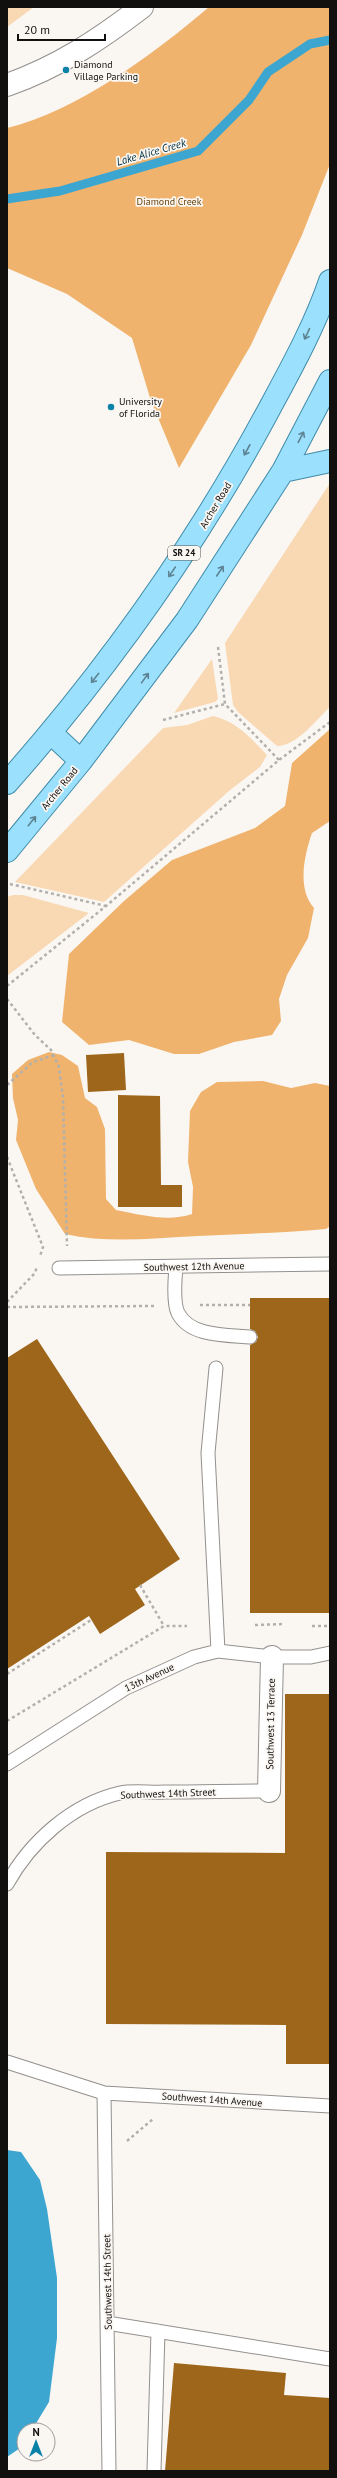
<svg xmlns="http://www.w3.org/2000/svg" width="337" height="2478" viewBox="0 0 337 2478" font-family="'PT Sans',sans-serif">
  <rect width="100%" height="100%" fill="#faf7f3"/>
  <path fill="#f9d8b4" d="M7,7H34L7,27Z
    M330,483V707C316,720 297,746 277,746L238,712L233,705L225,643Z
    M212,659L218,699L215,702L174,713Z
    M213,716C236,721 252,739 267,755L260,767L229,791L104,902L15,882L163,728L187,725Z
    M13,895H23L89,913L7,976V897Z"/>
  <path fill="#f0b36d" d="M209,7H330V164L302,235L251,345L179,468L151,401L132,338L67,294L7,268V128C76,112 155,53 209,7Z
    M330,729V821L312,833C304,856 297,889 314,908L308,938L287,975L279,999L281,1021L272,1035L234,1042L199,1054H174L129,1040L89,1045L62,1022L69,954L124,901L172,860L255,828L285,806L292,763Z
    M49,1052L62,1055L78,1066L85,1098L97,1107L105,1129L106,1199L116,1210C141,1215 168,1222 192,1214L193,1187L188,1162L190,1111L201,1092L217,1082L263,1081L291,1088L315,1083L330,1086V1226L326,1229C283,1233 241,1234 198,1236C153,1238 109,1244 65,1234L36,1189L16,1140L18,1120L13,1098L12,1074L28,1060Z"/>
  <path fill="#3da6d0" d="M7,2150L21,2152L40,2180L47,2209L57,2278V2338L49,2402L32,2430H24L23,2446L7,2457Z"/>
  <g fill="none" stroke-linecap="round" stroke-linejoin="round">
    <path stroke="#3da6d0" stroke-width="9" d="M7,199L60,191L198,151L249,100L268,72L310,44L330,40"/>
  </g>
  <path fill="#9e661a" d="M124,1053L126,1090L88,1092L86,1055Z
    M118,1095L160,1096L161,1185H182V1207H118Z
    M250,1298H330V1613H250V1345L256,1342L258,1337L255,1331L250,1329Z
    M37,1339L180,1559L135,1589L145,1605L100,1634L89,1616L7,1669V1358Z
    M285,1694H330V2064H286V2025L106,2024V1852L285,1853Z
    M174,2363L286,2373L284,2395L330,2398V2471H165Z"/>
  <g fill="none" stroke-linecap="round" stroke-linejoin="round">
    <defs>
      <path id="service" d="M176,1267C175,1278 173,1303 178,1313C190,1337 227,1335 250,1337
        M59,1268L330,1264
        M216,1368L208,1453L218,1651
        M7,1764L126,1688L194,1657L218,1651L272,1657H311L330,1653
        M7,1884C30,1842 72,1804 120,1793C134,1790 151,1793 165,1792C200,1792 234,1791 269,1791
        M7,2062L104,2093L330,2106
        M104,2093L109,2471
        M107,2323L330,2359
        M154,2471L158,2331"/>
      <path id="minor" d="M7,85C58,67 99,40 142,7
        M269,1791L272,1657"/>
      <path id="primary" d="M283,471L330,461
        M51,733L81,761
        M7,783C107,670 194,548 266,415C289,372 314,328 330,281
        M7,851L81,761L187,620L283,471L330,381"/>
    </defs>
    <use href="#service" stroke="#93908d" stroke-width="15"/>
    <use href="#minor" stroke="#93908d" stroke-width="24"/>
    <use href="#primary" stroke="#408ba9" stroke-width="24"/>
    <path stroke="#b2b0ad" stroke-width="2.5" stroke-dasharray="3 3" stroke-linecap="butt" d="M218,647L225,704L279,760
      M163,720L225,704
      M10,884L106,906
      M7,986L106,906L279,760L330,722
      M7,999L35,1035L51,1050L59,1067L63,1098L67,1246
      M7,1085L33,1062L54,1055
      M7,1157L43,1247L40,1256
      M7,1302L35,1273L37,1266
      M200,1305H250
      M7,1307L154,1306
      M140,1585L164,1626
      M255,1625L285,1624
      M312,1626H330
      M7,1674L91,1620
      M7,1721L164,1626H187
      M127,2141L153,2119"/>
    <use href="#service" stroke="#fff" stroke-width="13"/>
    <use href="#minor" stroke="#fff" stroke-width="22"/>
    <use href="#primary" stroke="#9be1fd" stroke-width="22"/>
  </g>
  <defs><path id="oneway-shaft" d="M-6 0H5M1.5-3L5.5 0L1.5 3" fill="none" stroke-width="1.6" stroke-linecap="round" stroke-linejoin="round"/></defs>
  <g stroke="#5d8392">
    <use href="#oneway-shaft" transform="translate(307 334) rotate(115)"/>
    <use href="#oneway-shaft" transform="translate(301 437) rotate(-62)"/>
    <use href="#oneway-shaft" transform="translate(247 450) rotate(119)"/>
    <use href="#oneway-shaft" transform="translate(220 571) rotate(-56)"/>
    <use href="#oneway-shaft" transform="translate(172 572) rotate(124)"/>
    <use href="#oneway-shaft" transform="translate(95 678) rotate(128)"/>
    <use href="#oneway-shaft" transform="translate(145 678) rotate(-54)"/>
    <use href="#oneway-shaft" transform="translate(32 821) rotate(-51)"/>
  </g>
  <g fill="#0a81a7" stroke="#faf7f3" stroke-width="1.5">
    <circle cx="66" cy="70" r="4"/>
    <circle cx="111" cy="407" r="4"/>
  </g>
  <g text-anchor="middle" stroke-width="3.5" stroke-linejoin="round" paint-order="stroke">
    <rect fill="#faf7f3" stroke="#575553" stroke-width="1" x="168" y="546" width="32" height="14" rx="3"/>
    <g font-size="9" font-weight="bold" fill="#11100f">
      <text x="184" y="556">SR 24</text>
    </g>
    <g font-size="10" fill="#11100f" stroke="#faf7f3" text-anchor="start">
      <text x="74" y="68">Diamond<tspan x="74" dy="12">Village Parking</tspan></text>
      <text x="119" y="405">University<tspan x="119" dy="12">of Florida</tspan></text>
    </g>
    <g font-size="10" fill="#69420a" stroke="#faf7f3">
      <text x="169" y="205">Diamond Creek</text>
    </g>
    <g font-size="10" fill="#11100f" stroke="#faf7f3">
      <text transform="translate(215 505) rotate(-59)" y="4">Archer Road</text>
      <text transform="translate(59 788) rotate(-51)" y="4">Archer Road</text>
      <text transform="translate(194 1266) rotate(-1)" y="4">Southwest 12th Avenue</text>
      <text transform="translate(149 1677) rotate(-25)" y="4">13th Avenue</text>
      <text transform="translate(270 1724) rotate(-89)" y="4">Southwest 13 Terrace</text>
      <text transform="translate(168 1793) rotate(-2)" y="4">Southwest 14th Street</text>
      <text transform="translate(212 2099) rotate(4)" y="4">Southwest 14th Avenue</text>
      <text transform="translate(107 2282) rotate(-91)" y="4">Southwest 14th Street</text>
    </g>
    <g font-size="11" font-style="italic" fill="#002e3f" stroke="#faf7f3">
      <text transform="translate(151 152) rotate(-16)" y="4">Lake Alice Creek</text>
    </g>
  </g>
  <rect width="337" height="2478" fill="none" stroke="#11100f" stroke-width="16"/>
  <g transform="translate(36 2442)"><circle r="19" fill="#faf7f3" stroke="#9d9b98"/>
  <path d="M0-3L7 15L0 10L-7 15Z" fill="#0a81a7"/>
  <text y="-6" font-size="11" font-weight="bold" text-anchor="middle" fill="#11100f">N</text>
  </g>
  <path d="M18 34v6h87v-6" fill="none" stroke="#11100f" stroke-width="2"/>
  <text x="24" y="34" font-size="12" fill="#11100f" stroke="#faf7f3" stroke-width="3" paint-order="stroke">20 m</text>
</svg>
